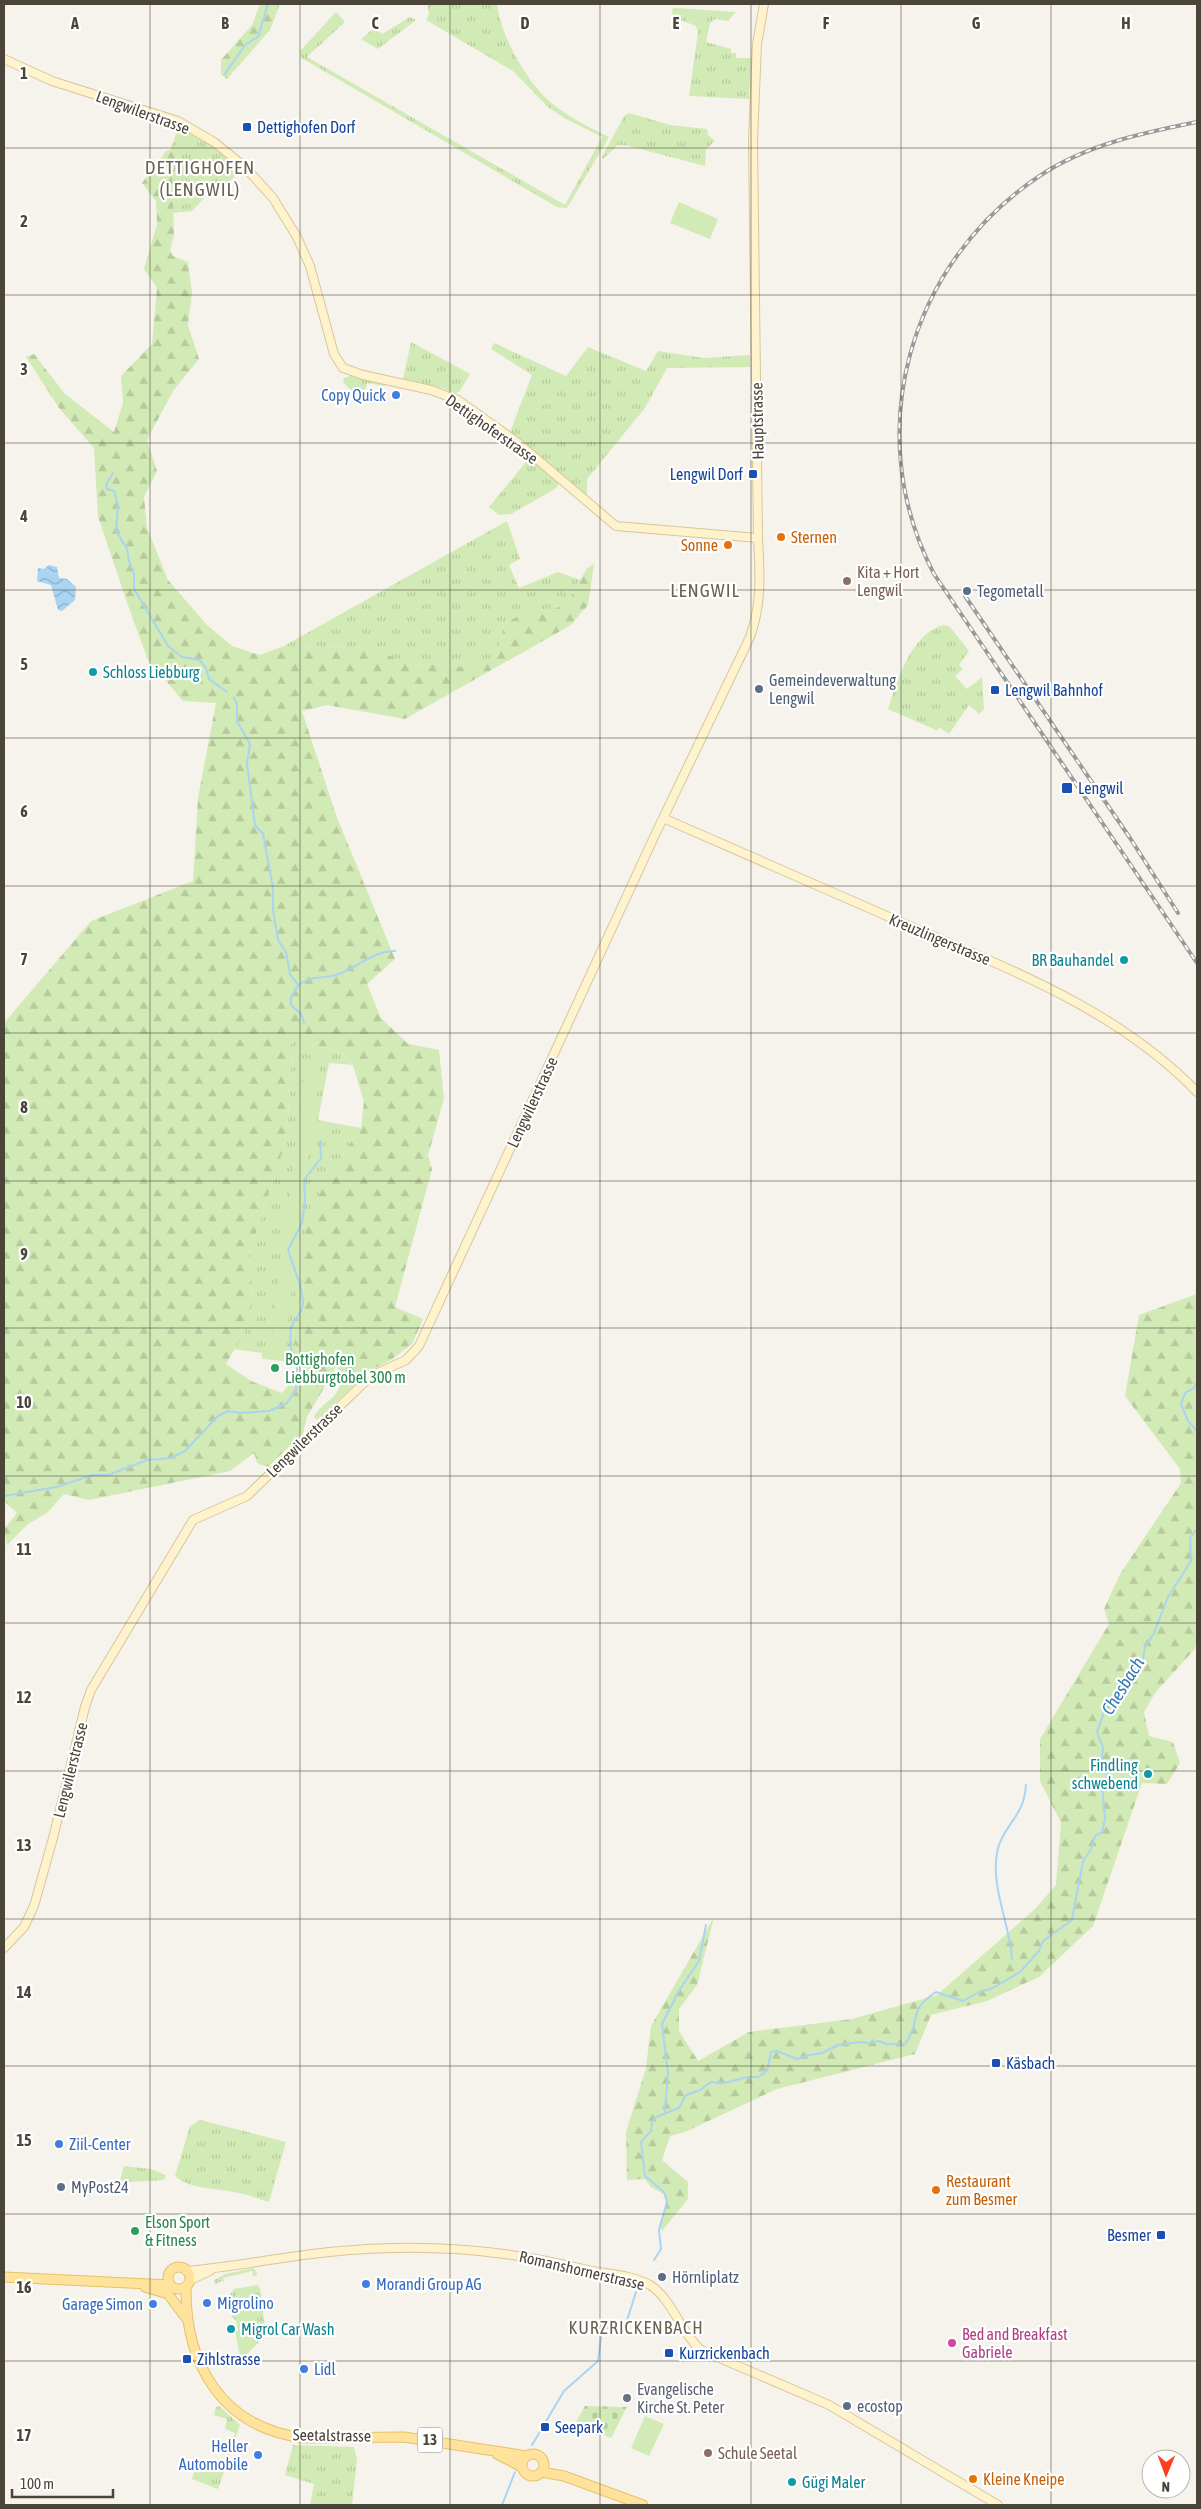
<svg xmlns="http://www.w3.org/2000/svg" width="1201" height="2509" viewBox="0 0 1201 2509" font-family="'Asap Condensed',sans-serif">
  <defs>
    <pattern id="grass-tufts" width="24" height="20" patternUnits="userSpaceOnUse" patternTransform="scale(1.25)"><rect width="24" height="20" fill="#d2eab5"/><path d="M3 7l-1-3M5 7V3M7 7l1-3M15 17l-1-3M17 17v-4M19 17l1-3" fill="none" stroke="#b6ca9c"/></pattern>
    <pattern id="forest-firs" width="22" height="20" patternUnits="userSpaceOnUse" patternTransform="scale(1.25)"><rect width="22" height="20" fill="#d2eab5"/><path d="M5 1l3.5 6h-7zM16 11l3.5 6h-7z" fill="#b6ca9c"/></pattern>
    <pattern id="cemetery-stones" width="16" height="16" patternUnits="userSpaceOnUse" patternTransform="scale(1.25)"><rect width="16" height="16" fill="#d2eab5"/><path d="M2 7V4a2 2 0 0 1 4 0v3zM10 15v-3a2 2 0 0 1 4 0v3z" fill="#b6ca9c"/></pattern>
    <pattern id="water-waves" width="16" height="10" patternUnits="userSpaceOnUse" patternTransform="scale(1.25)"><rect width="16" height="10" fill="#a9d4f2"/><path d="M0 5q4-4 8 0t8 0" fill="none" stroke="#8caec5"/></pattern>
  </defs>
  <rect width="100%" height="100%" fill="#f6f3ec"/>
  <path fill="url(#grass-tufts)" d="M427,4H497C501,36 525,79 549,101C566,116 589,127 609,137L567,208L557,207L300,57V51L336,12L345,22L307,57L565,205L602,137L566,119L549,108L513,71L426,20L429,14Z
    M675,8L736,12L728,21L715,19L710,23L706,42L731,49V53H736V58H751L749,99L689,96L698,32L696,26L673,17L672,9Z
    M410,17L416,20L378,49L361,39L374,28L382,34Z
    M629,113L670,125L707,129L708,135L715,141L706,149L705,166L629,146L618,145L603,159L602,157L624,116Z
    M179,126L208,142L242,169L216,195L210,192L192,211L173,213L172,170L175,156L170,150Z
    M411,342L470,374L460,391L455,394L443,388L403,379Z
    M494,343L566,376L588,347L646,371L658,351L704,358L750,355V367L667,368L645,408L587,479V497L510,432L532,375L491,349Z
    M350,376L386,383L385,386L367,383L362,402L343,382L344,378Z
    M530,457L559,484L555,489L511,514L499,515L489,507Z
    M507,521L520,559L509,565L519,588L558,572L580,580L569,600L561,606L539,615L520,616L504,624L499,651L495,658L467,668L447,664L413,666L368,646L282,647Z
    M944,625L950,627L969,651L959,665L963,669L955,676L967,689L982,677L984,709L979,714L969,705L949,734L940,728L936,730L888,709C898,680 910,634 944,625Z
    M293,1038L340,1052L353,1065L329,1063L318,1120L361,1128L330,1172L300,1250L304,1292L293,1333L299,1362L262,1359V1353L234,1349L250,1322L253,1296L249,1255L282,1153L287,1131Z
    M200,2120L286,2142L269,2202C259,2199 249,2195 239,2193C219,2188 190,2190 175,2176L190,2126Z
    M124,2166L151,2169L166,2175L164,2180L131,2182L120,2180Z
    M254,2268L257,2273L256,2276H253L252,2271L223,2278L224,2283L222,2281L215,2284L214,2280L225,2274Z
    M257,2285L260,2288L266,2335L233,2368L240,2357L235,2331L238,2330L236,2321L232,2317L229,2296L234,2289Z
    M219,2406L240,2425L218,2489L192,2479L196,2466H206L208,2460L225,2465L235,2433L225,2429L227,2419L214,2415L216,2407Z
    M293,2445L354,2447L357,2460L352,2505H310L314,2484L285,2475Z"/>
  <path fill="url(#forest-firs)" fill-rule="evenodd" d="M260,4H280L270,30L227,79L221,74V60L252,25Z
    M170,150L175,156L172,170L174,234L170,251L173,256L188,262L192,293L188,325L199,359L173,391L147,440L157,471L144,497L147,528L168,580L207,625L232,646L259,655L282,647L368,646L413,666L447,664L467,668L495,658L499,651L504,624L520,615H539L561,606L569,600L587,568L594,564L588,605L571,625L405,719L327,705L302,711L336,815L395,959L367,984L381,1018L408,1044L439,1050L444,1099L428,1155L432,1169L395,1307L423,1319L412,1344L391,1360L369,1371L317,1420L314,1416C327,1397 341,1400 342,1372L336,1367L307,1417L303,1433L268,1467L258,1464L254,1453L230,1471L89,1500L64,1494L47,1513L28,1524L7,1545L4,1529L17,1513L4,1501V1023L91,921L193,881L198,798L216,703L183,701L148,660L130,611L98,517L94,448L59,408L26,357L34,354L65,394L114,432L123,403L121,376L152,344L157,288L144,269L157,224L156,201L142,183L166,151ZM293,1038L340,1052L353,1065L364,1102L361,1128L330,1172L316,1201L300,1250L304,1292L293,1333L299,1362L305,1370L304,1386H288L282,1393L251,1381L226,1364L250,1322L253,1296L249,1255L282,1153L287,1131Z
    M1197,1294V1643L1194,1650L1155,1693L1144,1712L1149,1736L1173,1742L1180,1763L1167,1784L1142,1783L1093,1926L1039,1977L987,2001L931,2015L915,2054L777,2089L685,2132L670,2136L662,2160L688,2182V2199L662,2231L659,2225L666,2204L665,2195L651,2187L645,2179L627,2180L626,2132L646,2068L651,2026L714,1917L697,1985L679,2009V2031L698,2061L749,2032L852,2019L937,1995L1034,1910L1056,1885L1061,1823L1040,1781V1739L1109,1624L1104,1609L1120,1574L1181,1483L1180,1469L1125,1396L1139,1315Z"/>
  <path fill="url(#cemetery-stones)" d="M585,2406L627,2407L611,2438L575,2424Z"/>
  <path fill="#d2eab5" d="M679,202L718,219L710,239L670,223Z
    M306,1058L320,1060L283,1361L269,1359Z
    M645,2416L664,2424L649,2456L631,2448Z"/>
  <path fill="url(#water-waves)" d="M49,565L57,567L59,578L67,579L76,587L75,600L62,611L58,610L51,585L37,581L38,568L44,569Z"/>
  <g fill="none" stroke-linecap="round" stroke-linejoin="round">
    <path stroke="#a9d4f2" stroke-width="2" d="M224,75L246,44L258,37L268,4
      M113,473L106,485L107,489L114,491L118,506L116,531L127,549L129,561L134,574V589L168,646L182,657L200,660L206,668L209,679L227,692
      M234,698L237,704V721L250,744L247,764L255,825L263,834L273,888V910L278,940L286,952L290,974L298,985L291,998V1005L301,1014L304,1023
      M298,985C316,974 319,980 336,975C357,969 371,951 395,951
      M1197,1382L1194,1388L1185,1393L1181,1404L1188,1421L1197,1431
      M4,1496L56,1487L93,1475H108L147,1460L171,1458L185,1451L218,1416L228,1411L240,1413L269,1411L287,1403L296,1390L297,1366L290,1345L291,1327L302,1309L303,1301L301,1288L288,1250L302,1223L305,1200L304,1180L321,1158L320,1141
      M1012,1959C1010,1923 989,1885 998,1848C1005,1823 1024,1817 1026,1785
      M665,2111L668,2073L662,2024L680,1989L699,1961L706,1925
      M654,2260L661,2249L659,2230L667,2202L664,2192L645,2176L641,2142L651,2131L652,2122L656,2117L679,2108L686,2095L700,2090L711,2082L724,2083L748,2077H758L767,2071L771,2052L777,2051L797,2059L809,2055L822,2053L838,2045L859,2042L869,2043L879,2041L886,2044H905C922,2022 906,2011 936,1992L963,2001L979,1992L993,1988L1020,1972L1039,1951L1043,1941L1072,1920L1083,1861L1091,1849L1095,1836L1102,1832L1105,1819L1102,1785L1108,1773L1102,1758L1103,1747L1097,1732L1107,1704L1143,1660L1145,1647L1154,1633L1168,1597L1191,1561L1190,1538L1197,1529
      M532,2445L564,2391L598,2361L602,2330L606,2328L625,2327L636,2292
      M502,2505L515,2472"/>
    <defs>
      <path id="secondary" d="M4,59L52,81L178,121L214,142L245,167L273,198L297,237L310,266L334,354L343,368L363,375L431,390L458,400L518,443L616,526L758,538
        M663,818C746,854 829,891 912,927C1014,971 1119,1011 1197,1092
        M4,1948L24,1927L34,1906L53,1838L85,1707L91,1690L193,1520L247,1496L371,1376L406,1360L419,1346L654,837L750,637C762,604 760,573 758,538L753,140L757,44L764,4
        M186,2271C234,2267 281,2257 329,2252C420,2243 498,2248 588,2270C606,2274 633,2275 650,2285C673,2300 680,2332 701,2350L829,2405L998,2505
        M190,2280L210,2271"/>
      <path id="primary" d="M168 2278a11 11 0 1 1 22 0a11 11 0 1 1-22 0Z
        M4,2277L170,2285
        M145,2287L168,2294L186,2318
        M186,2287C185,2364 222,2428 304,2438L404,2437L527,2456
        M497,2454L522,2467
        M522 2465a11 11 0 1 1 22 0a11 11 0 1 1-22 0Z
        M541,2472L564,2476L643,2505"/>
    </defs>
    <use href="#secondary" stroke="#d6c79b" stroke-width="10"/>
    <use href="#primary" stroke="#e6c16a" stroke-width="11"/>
    <use href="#secondary" stroke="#fff3cd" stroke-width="8"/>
    <use href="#primary" stroke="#ffe39c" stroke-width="9"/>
    <defs>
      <path id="rail" d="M1197,122C1143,133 1088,144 1041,175C909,262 860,432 934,574L1197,963
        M965,596L1130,838L1178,913"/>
    </defs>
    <use href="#rail" stroke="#9a9a9a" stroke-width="4"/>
    <use href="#rail" stroke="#fff" stroke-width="2" stroke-dasharray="5.5" stroke-linecap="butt"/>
  </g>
  <path fill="none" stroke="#4b4439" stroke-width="1" stroke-opacity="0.55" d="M150,4V2505M300,4V2505M450,4V2505M600,4V2505M751,4V2505M901,4V2505M1051,4V2505M4,148H1197M4,295H1197M4,443H1197M4,590H1197M4,738H1197M4,886H1197M4,1033H1197M4,1181H1197M4,1328H1197M4,1476H1197M4,1623H1197M4,1771H1197M4,1919H1197M4,2066H1197M4,2214H1197M4,2361H1197"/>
  <g fill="#1a4fb4" stroke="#fff" stroke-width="2">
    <rect x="242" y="122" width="10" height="10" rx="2.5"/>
    <rect x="748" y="469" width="10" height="10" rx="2.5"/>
    <rect x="990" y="685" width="10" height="10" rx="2.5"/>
    <rect x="1061" y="782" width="12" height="12" rx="2.5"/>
    <rect x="991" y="2058" width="10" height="10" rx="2.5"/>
    <rect x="1156" y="2230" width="10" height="10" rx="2.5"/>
    <rect x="664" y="2348" width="10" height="10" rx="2.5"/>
    <rect x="182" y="2354" width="10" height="10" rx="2.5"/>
    <rect x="540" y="2422" width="10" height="10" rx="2.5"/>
  </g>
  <g fill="#3f7fe0" stroke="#fff" stroke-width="2">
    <circle cx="396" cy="395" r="5"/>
    <circle cx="59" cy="2144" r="5"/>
    <circle cx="366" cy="2284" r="5"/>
    <circle cx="207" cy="2303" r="5"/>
    <circle cx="153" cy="2304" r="5"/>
    <circle cx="304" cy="2369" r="5"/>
    <circle cx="258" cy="2455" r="5"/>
  </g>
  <g fill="#e8710a" stroke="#fff" stroke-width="2">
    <circle cx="781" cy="537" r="5"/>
    <circle cx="728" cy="545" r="5"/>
    <circle cx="936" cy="2190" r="5"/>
    <circle cx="973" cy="2479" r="5"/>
  </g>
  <g fill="#8d6e63" stroke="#fff" stroke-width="2">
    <circle cx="847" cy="581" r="5"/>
    <circle cx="708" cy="2453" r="5"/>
  </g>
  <g fill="#5c6f8a" stroke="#fff" stroke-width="2">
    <circle cx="967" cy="591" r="5"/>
    <circle cx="759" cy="689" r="5"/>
    <circle cx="61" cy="2187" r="5"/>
    <circle cx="662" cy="2277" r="5"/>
    <circle cx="847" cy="2406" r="5"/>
  </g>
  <g fill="#0f9aa8" stroke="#fff" stroke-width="2">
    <circle cx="93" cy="672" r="5"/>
    <circle cx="1124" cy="960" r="5"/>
    <circle cx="1148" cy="1774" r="5"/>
    <circle cx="231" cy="2329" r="5"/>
    <circle cx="792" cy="2482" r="5"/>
  </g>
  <g fill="#2e9e5b" stroke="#fff" stroke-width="2">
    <circle cx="275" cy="1368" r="5"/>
    <circle cx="135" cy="2231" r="5"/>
  </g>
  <circle fill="#d1479c" stroke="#fff" stroke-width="2" cx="952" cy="2343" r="5"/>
  <circle fill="#6b7280" stroke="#fff" stroke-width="2" cx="627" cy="2398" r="5"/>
  <g text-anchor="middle" stroke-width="4.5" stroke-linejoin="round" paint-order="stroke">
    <rect fill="#fff" stroke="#817c74" stroke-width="1" x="417.5" y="2427.5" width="25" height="25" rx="4"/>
    <g font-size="15" font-weight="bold" fill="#4b4439">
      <text x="430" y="2445">13</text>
    </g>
    <g font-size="16" fill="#4b4439" stroke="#fff">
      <text transform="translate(143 112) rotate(20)" y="6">Lengwilerstrasse</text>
      <text transform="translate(757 421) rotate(-91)" y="6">Hauptstrasse</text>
      <text transform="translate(492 429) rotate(35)" y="6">Dettighoferstrasse</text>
      <text transform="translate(940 939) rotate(23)" y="6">Kreuzlingerstrasse</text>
      <text transform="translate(532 1102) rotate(-65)" y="6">Lengwilerstrasse</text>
      <text transform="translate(304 1440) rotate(-44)" y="6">Lengwilerstrasse</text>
      <text transform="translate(70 1770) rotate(-76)" y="6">Lengwilerstrasse</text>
      <text transform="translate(582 2270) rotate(13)" y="6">Romanshornerstrasse</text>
      <text transform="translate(332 2435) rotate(1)" y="6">Seetalstrasse</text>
    </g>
    <g font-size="16" fill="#164399" stroke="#fff" text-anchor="start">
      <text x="257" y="133">Dettighofen Dorf</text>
      <text x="743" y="480" text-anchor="end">Lengwil Dorf</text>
      <text x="1005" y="696">Lengwil Bahnhof</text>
      <text x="1078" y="794">Lengwil</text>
      <text x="1006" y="2069">Käsbach</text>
      <text x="1151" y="2241" text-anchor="end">Besmer</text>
      <text x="679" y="2359">Kurzrickenbach</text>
      <text x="197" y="2365">Zihlstrasse</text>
      <text x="555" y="2433">Seepark</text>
    </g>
    <g font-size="16" fill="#366cbe" stroke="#fff" text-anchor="start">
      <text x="386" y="401" text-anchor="end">Copy Quick</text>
      <text x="69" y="2150">Ziil-Center</text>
      <text x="376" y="2290">Morandi Group AG</text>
      <text x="217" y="2309">Migrolino</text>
      <text x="143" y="2310" text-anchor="end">Garage Simon</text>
      <text x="314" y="2375">Lidl</text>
      <text x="248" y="2452" text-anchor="end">Heller<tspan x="248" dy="18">Automobile</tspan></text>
    </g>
    <g font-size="16" fill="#c56008" stroke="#fff" text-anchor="start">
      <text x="791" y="543">Sternen</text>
      <text x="718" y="551" text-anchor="end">Sonne</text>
      <text x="946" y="2187">Restaurant<tspan x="946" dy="18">zum Besmer</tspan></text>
      <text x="983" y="2485">Kleine Kneipe</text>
    </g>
    <g font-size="16" fill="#785e54" stroke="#fff" text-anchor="start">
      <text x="857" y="578">Kita + Hort<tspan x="857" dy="18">Lengwil</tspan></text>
      <text x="718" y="2459">Schule Seetal</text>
    </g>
    <g font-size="16" fill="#4e5e75" stroke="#fff" text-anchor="start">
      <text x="977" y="597">Tegometall</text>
      <text x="769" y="686">Gemeindeverwaltung<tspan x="769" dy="18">Lengwil</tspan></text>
      <text x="71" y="2193">MyPost24</text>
      <text x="672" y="2283">Hörnliplatz</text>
      <text x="857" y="2412">ecostop</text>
    </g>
    <g font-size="16" fill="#0d838f" stroke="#fff" text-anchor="start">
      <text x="103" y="678">Schloss Liebburg</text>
      <text x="1114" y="966" text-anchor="end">BR Bauhandel</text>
      <text x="1138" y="1771" text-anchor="end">Findling<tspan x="1138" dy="18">schwebend</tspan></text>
      <text x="241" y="2335">Migrol Car Wash</text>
      <text x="802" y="2488">Gügi Maler</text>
    </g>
    <g font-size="16" fill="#27864d" stroke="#fff" text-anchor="start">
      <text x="285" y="1365">Bottighofen<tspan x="285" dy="18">Liebburgtobel 300 m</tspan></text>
      <text x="145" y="2228">Elson Sport<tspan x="145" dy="18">&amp; Fitness</tspan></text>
    </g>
    <g font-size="16" fill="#b23c85" stroke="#fff" text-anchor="start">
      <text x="962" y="2340">Bed and Breakfast<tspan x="962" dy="18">Gabriele</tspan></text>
    </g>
    <g font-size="16" fill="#5b616d" stroke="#fff" text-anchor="start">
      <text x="637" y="2395">Evangelische<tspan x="637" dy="18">Kirche St. Peter</tspan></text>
    </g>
    <g font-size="18" font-style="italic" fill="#2e7ab2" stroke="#fff">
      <text transform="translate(1123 1686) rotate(-58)" y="6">Chesbach</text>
    </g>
    <g font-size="18" letter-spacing="1" fill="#6e6250" stroke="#fff">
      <text x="636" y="2334">KURZRICKENBACH</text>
    </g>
    <g font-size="19" letter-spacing="1" fill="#6e6250" stroke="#fff">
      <text x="200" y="174">DETTIGHOFEN<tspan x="200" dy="22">(LENGWIL)</tspan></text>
      <text x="705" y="597">LENGWIL</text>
    </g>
  </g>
  <g font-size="16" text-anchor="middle" font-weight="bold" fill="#4b4439" stroke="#fff" stroke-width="4.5" stroke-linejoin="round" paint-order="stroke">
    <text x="75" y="29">A</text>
    <text x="225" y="29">B</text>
    <text x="375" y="29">C</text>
    <text x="525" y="29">D</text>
    <text x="676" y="29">E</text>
    <text x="826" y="29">F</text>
    <text x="976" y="29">G</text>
    <text x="1126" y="29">H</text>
    <text x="24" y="79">1</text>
    <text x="24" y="227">2</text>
    <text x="24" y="375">3</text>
    <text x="24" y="522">4</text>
    <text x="24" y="670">5</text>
    <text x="24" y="817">6</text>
    <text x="24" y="965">7</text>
    <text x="24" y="1113">8</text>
    <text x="24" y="1260">9</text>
    <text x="24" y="1408">10</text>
    <text x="24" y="1555">11</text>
    <text x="24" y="1703">12</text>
    <text x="24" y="1851">13</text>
    <text x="24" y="1998">14</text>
    <text x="24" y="2146">15</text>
    <text x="24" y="2293">16</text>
    <text x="24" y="2441">17</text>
  </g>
  <rect width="1201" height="2509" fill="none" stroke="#4b4439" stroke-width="10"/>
  <g transform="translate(1166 2474) rotate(181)"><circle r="24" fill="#ffffff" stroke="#b7b4b0"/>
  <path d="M0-4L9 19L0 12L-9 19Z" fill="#fc3f1d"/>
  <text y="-8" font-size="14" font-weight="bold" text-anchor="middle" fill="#4b4439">N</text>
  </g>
  <path d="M12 2489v8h101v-8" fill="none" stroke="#4b4439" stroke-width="2.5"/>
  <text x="20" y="2489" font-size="15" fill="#4b4439" stroke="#ffffff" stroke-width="4" paint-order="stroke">100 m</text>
</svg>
